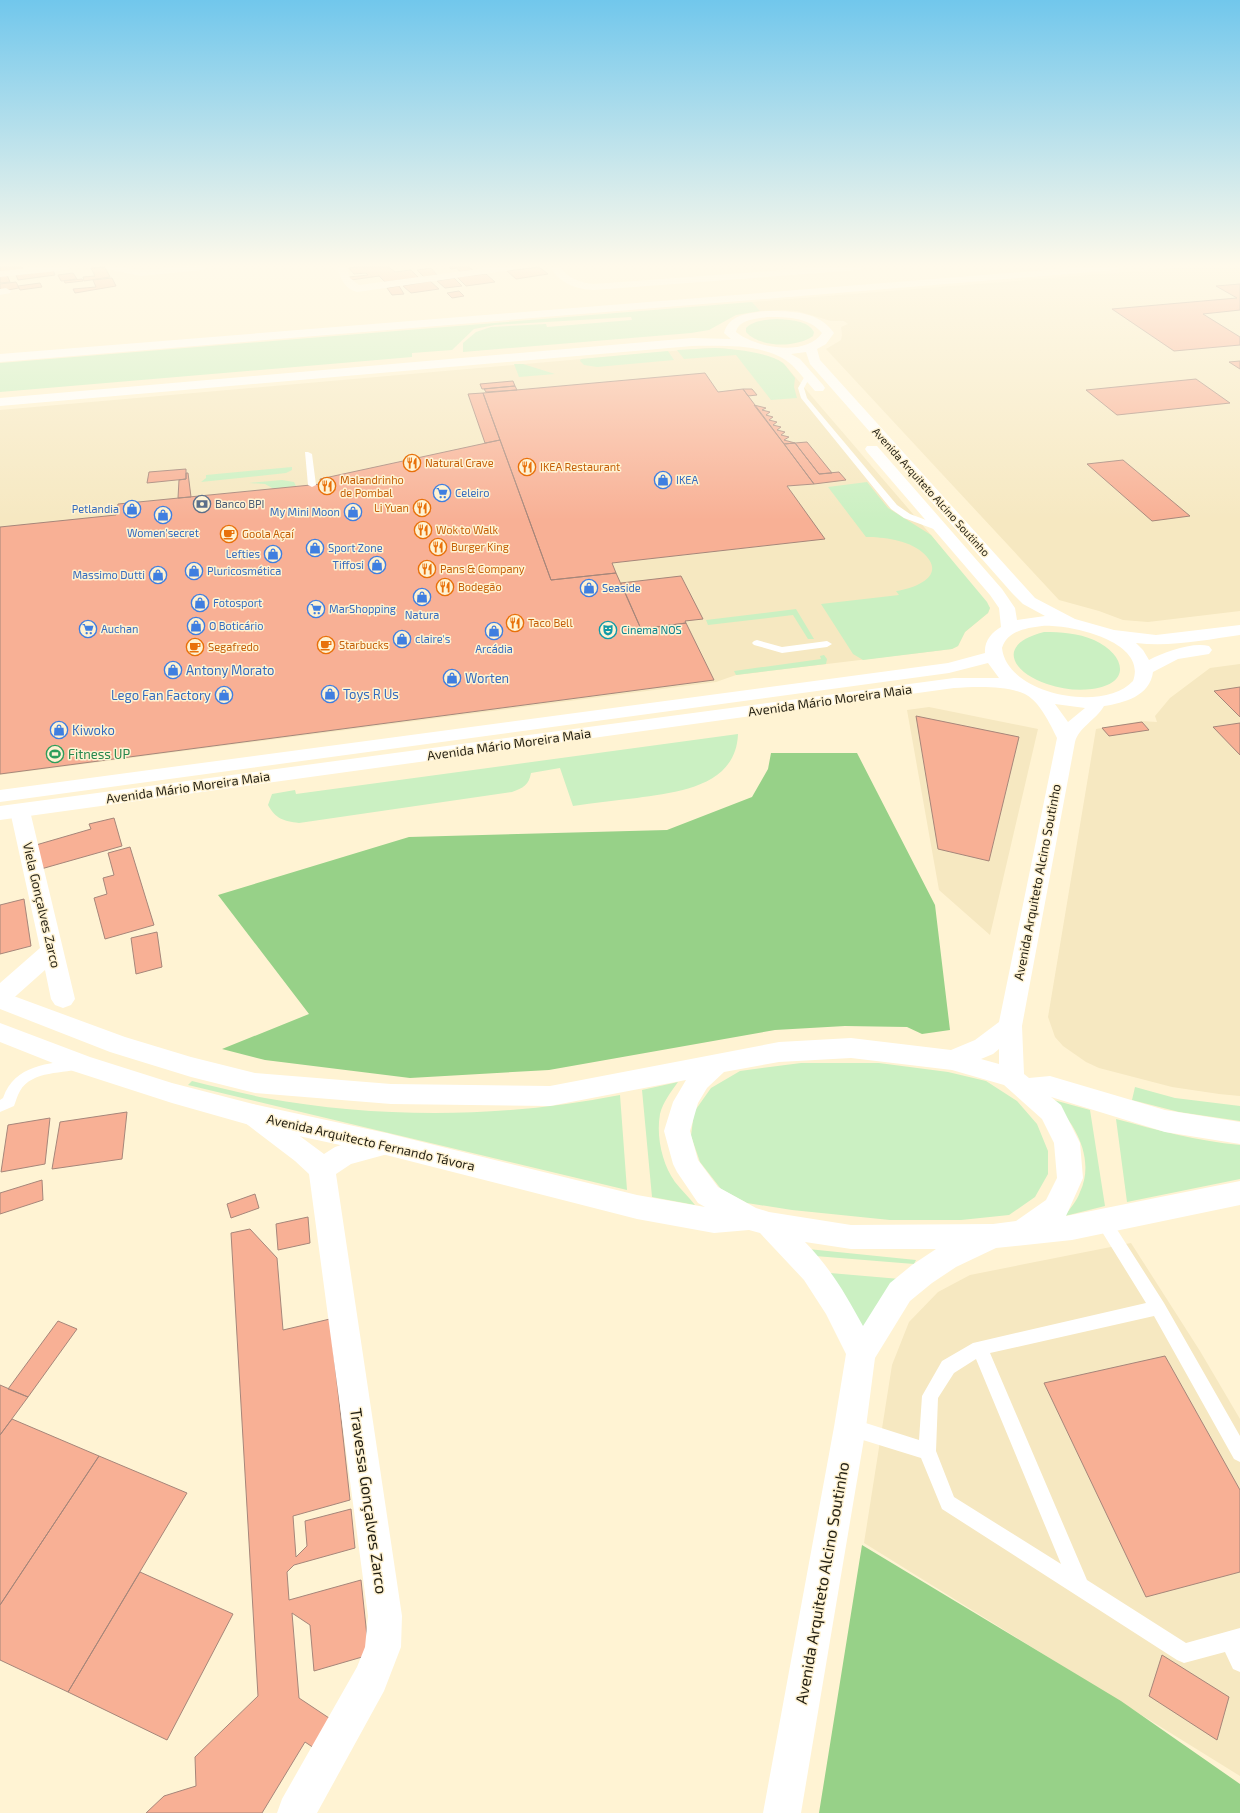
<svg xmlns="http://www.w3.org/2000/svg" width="1240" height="1813" viewBox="0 0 1240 1813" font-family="'Exo 2',sans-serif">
  <rect width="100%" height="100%" fill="#fff3d3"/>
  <path fill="#f6e8c1" d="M1189,267H1240V611L1148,622L1123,620L1099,611L1059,600L826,349L841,340L842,335L841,327L848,324L844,321H831L797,311L781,310L760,311L752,302Z
    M707,348H723L762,355L775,359L784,364L931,535L990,608L988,613L965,632L958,646L952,649L736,675L716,682L0,775V410Z
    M1240,664V1096L1219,1094L1172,1087L1099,1068L1086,1062L1063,1046L1055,1037L1048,1017L1096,729L1141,721L1157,722L1155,716L1170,698L1210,668Z
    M929,707L1038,729L990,935L939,890L907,710Z
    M1131,1243L1200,1351L1240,1419V1776L864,1543L892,1365L909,1322L938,1292L970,1275Z"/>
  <path fill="#cbf0c2" d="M752,302L760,311L736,315L709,330L691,333L463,352V343L476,332L491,327L546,324L547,327L632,320L631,317L495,325L474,329L452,350L412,353V357L0,392V363Z
    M777,319C789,320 808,320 814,332L813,336C796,348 760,348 746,332V328C754,320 766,320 777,319Z
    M715,348C733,349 768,352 783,363C787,367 791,373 795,378L794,387L797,398L771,400L736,355L684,359L677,350Z
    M668,351L674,360L597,367L584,365L580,361L581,359Z
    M514,364H523L555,374L519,377Z
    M292,467V470L286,473L201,482L206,478V475Z
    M282,480L294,482L296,486L274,489L265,484L249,483Z
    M867,482L888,508L931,535L987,602L990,608L988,613L965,632L958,646L952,649L863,660L853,654L821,604L899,595L896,591C916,588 949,575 922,552C908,540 883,537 866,537L828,487Z
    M796,609L814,639H808L793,615L708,625L706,620Z
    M1044,632C1061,632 1078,633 1094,640C1125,654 1133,684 1092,689C1077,691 1062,689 1047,684C1011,672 996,644 1044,632Z
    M824,655L827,659L826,664L736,675L734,671L821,659L820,656Z
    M738,734C736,787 677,792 637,798C616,800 594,803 573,806L560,768L531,773C529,785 523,788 512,792L299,823C283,821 276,819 268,805L272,794L295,790L296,794Z
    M801,1063H879L948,1072L986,1081L1017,1101L1037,1124L1048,1151V1174L1035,1197L1009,1215L961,1220H890L792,1210L747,1203L721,1189L700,1162L691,1136L694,1112L711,1088L740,1071Z
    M192,1081C216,1087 241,1093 265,1098C381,1119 505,1118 620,1095L627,1190L188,1085Z
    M678,1082C671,1092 663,1102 660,1114C656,1136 662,1164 675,1182C681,1190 689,1197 695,1205L652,1197L642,1090Z
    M1135,1087L1175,1098L1240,1106V1121L1179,1112L1132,1100Z
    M1050,1099L1090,1110L1105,1206L1065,1216C1070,1208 1077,1201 1080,1192C1096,1158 1074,1121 1050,1099Z
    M1116,1119C1157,1130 1197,1141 1240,1145V1179L1127,1202Z
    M808,1249L916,1260L914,1264L815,1256Z
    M830,1273L900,1279L862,1331Z"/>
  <path fill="#97d188" d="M771,753H857L935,905L950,1030L922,1034L907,1027L845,1026L775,1030L549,1070L410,1078L265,1060L222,1049L309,1014L218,895L409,837L667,830L752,797L768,769Z
    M862,1545L1121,1701L1240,1784V1813H819Z"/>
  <path fill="#f8b095" stroke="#a6867a" d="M0,267H22L24,270L0,273Z
    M105,267L110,277L84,281L83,277L95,276L91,268Z
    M358,267H389L395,272L411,270L419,278L385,282L379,276L351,280L349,277L368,275L366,273L354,274L349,268Z
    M449,267H469L473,270L460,272L457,268L451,269Z
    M539,267L548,274L516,279L507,271Z
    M431,268L437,275L424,277L417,270Z
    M53,270L55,275L18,280L16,275Z
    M73,273L77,279L61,281L58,275Z
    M486,274L495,282L466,286L457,277Z
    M7,275L10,282L0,283V276Z
    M112,278L116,286L75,293L73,289L96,287L93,280Z
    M454,278L462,286L445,288L437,281Z
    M82,279L83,281L65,283L64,281Z
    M430,281L439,289L411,293L403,286Z
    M16,282L19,288L2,291L0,288V284Z
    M40,283L42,287L20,290L18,286Z
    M1240,284V310L1203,314L1240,337V345L1174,351L1112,309L1237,298L1216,286Z
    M399,286L404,294L392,295L387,288Z
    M459,291L464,296L452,298L447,293Z
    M1240,361V369L1229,362Z
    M705,373L718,392L743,389L814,484L787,486L825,539L612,563L616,573L551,580L483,393Z
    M1196,379L1230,403L1117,415L1086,390Z
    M513,381L515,386L482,389L480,384Z
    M515,386L517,390L486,392L484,389Z
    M743,389H752L757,395L748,396Z
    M483,393L500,440L485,443L468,394Z
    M754,405L766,408L762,410L770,412L766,415L773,417L769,420L777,422L773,425L781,427L777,430L785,432L781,435L789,437L784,440L795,443L784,444Z
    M500,440L551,580L616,573L641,629L686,623L714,680L0,774V527L116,515L118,504L321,484L320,479Z
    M807,442L832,473L819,474L795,443Z
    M795,443L819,474L839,472L846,480L814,484L784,444Z
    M1123,460L1190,516L1152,521L1087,464Z
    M186,469V479L147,483L149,472Z
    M186,473H188L191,497L178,498L179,480L186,479Z
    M681,576L703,619L685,621L686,623L641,629L621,583Z
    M1240,687V717L1214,691Z
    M916,716L1019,737L989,861L938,849Z
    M1142,722L1149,730L1109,736L1102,728Z
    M1240,723V755L1213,727Z
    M114,818L122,846L41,869L36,845L91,829L89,824Z
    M130,847L154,925L105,939L94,898L107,894L103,878L114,875L108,853Z
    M24,899L31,946L0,954V905Z
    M157,932L162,967L136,974L131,938Z
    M127,1112L122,1159L52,1169L60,1122Z
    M50,1118L45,1164L1,1172L8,1125Z
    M42,1180L43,1200L0,1214V1193Z
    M255,1194L259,1208L231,1218L227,1204Z
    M308,1217L310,1243L278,1250L276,1224Z
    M250,1229L277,1258L283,1330L330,1319L350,1500L293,1516L296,1557L307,1546L305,1521L351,1509L355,1548L294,1565L287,1572L289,1600L361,1580L369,1655L314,1671L310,1625L292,1613L299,1698L332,1720L314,1748L305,1742L262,1813H146L164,1796L196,1786L195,1757L258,1696L231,1233Z
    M58,1321L77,1329L28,1397L8,1389Z
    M1165,1356L1240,1490V1572L1146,1597L1044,1383Z
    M0,1385L28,1397L0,1435Z
    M12,1419L99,1456L0,1605V1435Z
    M99,1456L187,1493L68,1692L0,1660V1605Z
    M140,1572L233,1614L167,1740L68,1692Z
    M1162,1655L1229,1697L1217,1740L1149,1696Z"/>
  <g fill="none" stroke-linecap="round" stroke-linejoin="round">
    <path fill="#fff" fill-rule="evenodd" d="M808,373L811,375L804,388L807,398L897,505L910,514L945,527V531H939L904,518L891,509L801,398L798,388L806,374Z
      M305,452H308L312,454L316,485L312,487L308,485Z
      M757,640L782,647L827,641L832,644L827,647L782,653L754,645L752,643L754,641Z
      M79,1059L84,1060L86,1064L84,1068C64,1074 32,1070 20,1091C17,1096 16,1101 14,1106L0,1112V1100L3,1098C15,1064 48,1064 79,1059Z
      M1104,1215L1109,1217L1164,1303L1240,1436V1462L1234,1459L1154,1316L990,1353L1087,1580L1186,1643L1240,1628V1672L1233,1669L1225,1652L1184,1663L1177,1660L942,1509L921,1458L850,1436L844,1433L841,1427L844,1421L850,1418L919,1440L922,1396L942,1361L973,1343L1146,1303L1099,1227L1096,1222L1099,1217ZM976,1359L1061,1564L954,1497L936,1451L938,1398L954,1373Z"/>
    <path fill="#fff" fill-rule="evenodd" d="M42,267H72L67,270L0,277V271Z
      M105,267C117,265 129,270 142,270C163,270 186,263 207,267L202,270L141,276L106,269Z
      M337,267H347L350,278L359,285L493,267H517L512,270L357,292C345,289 340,278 337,267Z
      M550,267H560C568,278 580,283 594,284L824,267H864L859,270L594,290C575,289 560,283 550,267Z
      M6,288L11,291L10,293L0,295V289Z
      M20,805L27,806L30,811L75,999L71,1005L63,1008L55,1005L51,999L45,970L8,1003L0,1006V983L40,948L10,811L13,806Z
      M253,1104L262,1108L324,1154L335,1147L344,1144L386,1133L395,1136L399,1144L395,1152L351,1164L336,1174L402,1616L401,1647L384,1691L317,1813H277L282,1799L357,1667L365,1647L368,1616L309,1174L295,1161L244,1122L240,1115L244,1108Z"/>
    <path fill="#fff" fill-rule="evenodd" d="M767,311C791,311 819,311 834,333L826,344L817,349L820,360L1035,598L1075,619L1114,630L1156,635L1240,625V635C1205,640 1171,647 1136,643L1143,650L1149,660C1165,652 1191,642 1209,646L1212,650L1209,654L1178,659L1153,672C1150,696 1124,703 1104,706C1096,720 1079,727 1075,742L1022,1026L1024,1074L1029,1078L1050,1076L1165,1110L1240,1122V1144L1165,1132L1051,1097L1061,1105L1080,1143L1083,1178L1066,1216L1240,1181V1205L1072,1240L996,1248L956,1267L932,1283L910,1301L875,1358L866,1427L801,1813H763L834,1427L846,1354L826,1314L804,1280L760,1233L749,1230L714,1233L637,1219L386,1155L253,1126L172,1103L73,1071L0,1042V1023L90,1057L172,1083L253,1104L386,1133L637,1195L705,1207L698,1203L677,1172L673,1164L664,1131L673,1102L686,1080L550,1106L391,1104L255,1093L191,1077L110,1052L0,1009V991L125,1037L191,1057L255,1073L391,1084L550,1086L779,1042L851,1038L951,1050L975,1040L999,1022L1057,738C1052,727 1041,706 1032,699C1016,684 975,687 954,688L0,820V806L954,678H999L988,663L949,673L0,802V790L948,663L985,653C984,641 992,632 1001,627L999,608L990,595L867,452L865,449L867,446H877L1002,589L1015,608L1017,620L1045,616L1023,604L1012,593L810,364L806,352L791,354L800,359L823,385L825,388L823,391H815C807,382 800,373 792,365C768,343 723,346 692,346L0,406V398L692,338L731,339L724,333C729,314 750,313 767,311ZM767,317C786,317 809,317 822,333C806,357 756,348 736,332C739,319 756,319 767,317ZM1042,626C1069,624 1148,641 1133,681C1104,713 1007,695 1002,648C1007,631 1026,628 1042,626ZM1055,704L1085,708L1068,722ZM999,1049V1064L981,1059L993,1054ZM851,1058L952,1070L1004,1085L1042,1119L1054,1143L1057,1178L1046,1200L1016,1221L993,1224L851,1225L769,1212L756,1208L718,1187L698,1160L690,1131L698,1103L707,1088L724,1072L779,1062ZM805,1242L851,1249H936L912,1265L890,1283L863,1326C845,1293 831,1269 805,1242Z"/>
    <path fill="#fff" fill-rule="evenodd" d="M1084,267H1121L1116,270L0,362V354Z"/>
  </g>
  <linearGradient id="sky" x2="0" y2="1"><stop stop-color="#71c7ec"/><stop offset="0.51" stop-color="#fffaeb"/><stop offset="1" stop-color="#fffaeb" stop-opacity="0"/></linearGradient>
  <rect width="1240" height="520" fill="url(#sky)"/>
  <defs>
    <symbol id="restaurant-ring" viewBox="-11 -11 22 22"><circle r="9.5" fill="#fff3d3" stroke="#e8710a" stroke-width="1.5"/><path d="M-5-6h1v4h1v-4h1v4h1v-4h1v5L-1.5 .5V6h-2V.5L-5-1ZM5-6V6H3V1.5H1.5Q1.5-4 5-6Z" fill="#e8710a"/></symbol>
    <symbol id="shop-ring" viewBox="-11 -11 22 22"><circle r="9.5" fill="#fff3d3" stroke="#3f7fe0" stroke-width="1.5"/><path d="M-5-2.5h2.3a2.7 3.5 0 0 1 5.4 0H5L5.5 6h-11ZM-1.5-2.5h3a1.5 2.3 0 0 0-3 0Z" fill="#3f7fe0"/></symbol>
    <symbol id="supermarket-ring" viewBox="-11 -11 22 22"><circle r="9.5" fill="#fff3d3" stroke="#3f7fe0" stroke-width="1.5"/><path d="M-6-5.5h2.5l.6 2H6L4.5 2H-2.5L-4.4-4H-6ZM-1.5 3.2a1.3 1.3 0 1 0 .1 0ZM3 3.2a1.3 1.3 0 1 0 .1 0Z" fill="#3f7fe0"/></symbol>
    <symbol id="bank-ring" viewBox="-11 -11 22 22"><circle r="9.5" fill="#fff3d3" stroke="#5c6f8a" stroke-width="1.5"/><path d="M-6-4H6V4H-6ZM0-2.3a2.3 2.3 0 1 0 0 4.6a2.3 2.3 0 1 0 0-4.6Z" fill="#5c6f8a"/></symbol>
    <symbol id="cafe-ring" viewBox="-11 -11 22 22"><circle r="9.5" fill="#fff3d3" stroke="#e8710a" stroke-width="1.5"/><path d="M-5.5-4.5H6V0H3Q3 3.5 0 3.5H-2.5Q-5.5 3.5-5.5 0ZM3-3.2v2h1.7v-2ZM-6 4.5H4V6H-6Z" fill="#e8710a"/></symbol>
    <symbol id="theatre-ring" viewBox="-11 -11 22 22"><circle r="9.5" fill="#fff3d3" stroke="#0f9aa8" stroke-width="1.5"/><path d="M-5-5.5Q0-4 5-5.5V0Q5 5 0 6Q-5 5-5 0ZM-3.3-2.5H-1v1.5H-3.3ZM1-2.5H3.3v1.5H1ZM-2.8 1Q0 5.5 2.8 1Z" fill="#0f9aa8"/></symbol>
    <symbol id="stadium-ring" viewBox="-11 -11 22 22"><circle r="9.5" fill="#fff3d3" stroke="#2e9e5b" stroke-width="1.5"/><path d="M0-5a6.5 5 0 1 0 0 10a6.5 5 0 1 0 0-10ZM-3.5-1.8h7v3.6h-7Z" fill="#2e9e5b"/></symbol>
  </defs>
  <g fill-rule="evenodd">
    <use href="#restaurant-ring" x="402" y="453" width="20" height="20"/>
    <use href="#restaurant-ring" x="517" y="457" width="20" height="20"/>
    <use href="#shop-ring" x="653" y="470" width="20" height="20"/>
    <use href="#restaurant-ring" x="317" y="476" width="20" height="20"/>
    <use href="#supermarket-ring" x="432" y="483" width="20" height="20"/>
    <use href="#bank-ring" x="192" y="494" width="20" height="20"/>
    <use href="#restaurant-ring" x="412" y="498" width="20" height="20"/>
    <use href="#shop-ring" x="122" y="499" width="20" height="20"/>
    <use href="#shop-ring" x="343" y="502" width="20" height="20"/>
    <use href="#shop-ring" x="153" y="505" width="20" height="20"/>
    <use href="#restaurant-ring" x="413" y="520" width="20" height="20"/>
    <use href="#cafe-ring" x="219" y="524" width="20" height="20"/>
    <use href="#restaurant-ring" x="428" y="537" width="20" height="20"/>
    <use href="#shop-ring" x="305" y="538" width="20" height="20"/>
    <use href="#shop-ring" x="263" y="544" width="20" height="20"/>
    <use href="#shop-ring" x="367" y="555" width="20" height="20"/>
    <use href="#restaurant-ring" x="417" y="559" width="20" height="20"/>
    <use href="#shop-ring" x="184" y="561" width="20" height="20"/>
    <use href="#shop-ring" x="148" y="565" width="20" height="20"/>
    <use href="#restaurant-ring" x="435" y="577" width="20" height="20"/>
    <use href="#shop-ring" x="579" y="578" width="20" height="20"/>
    <use href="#shop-ring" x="412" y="587" width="20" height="20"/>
    <use href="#shop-ring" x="190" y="593" width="20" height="20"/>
    <use href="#supermarket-ring" x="306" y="599" width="20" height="20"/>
    <use href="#restaurant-ring" x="505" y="613" width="20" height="20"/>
    <use href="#shop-ring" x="186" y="616" width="20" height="20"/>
    <use href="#supermarket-ring" x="78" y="619" width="20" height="20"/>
    <use href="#theatre-ring" x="598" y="620" width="20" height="20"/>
    <use href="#shop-ring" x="484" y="621" width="20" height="20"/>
    <use href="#shop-ring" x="392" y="629" width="20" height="20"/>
    <use href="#cafe-ring" x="316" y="635" width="20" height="20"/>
    <use href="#cafe-ring" x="185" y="637" width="20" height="20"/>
    <use href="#shop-ring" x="163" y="660" width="20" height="20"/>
    <use href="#shop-ring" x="442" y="668" width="20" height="20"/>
    <use href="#shop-ring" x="320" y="684" width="20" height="20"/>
    <use href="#shop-ring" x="214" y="685" width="20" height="20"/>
    <use href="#shop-ring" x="49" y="720" width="20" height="20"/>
    <use href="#stadium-ring" x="45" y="744" width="20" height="20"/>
  </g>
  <g text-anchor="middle" stroke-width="3" stroke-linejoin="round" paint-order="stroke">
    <g font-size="11" fill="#c56008" stroke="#fff3d3" text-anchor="start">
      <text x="425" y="467">Natural Crave</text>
      <text x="540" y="471">IKEA Restaurant</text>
      <text x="340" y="484">Malandrinho<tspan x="340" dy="13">de Pombal</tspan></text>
      <text x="409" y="512" text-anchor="end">Li Yuan</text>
      <text x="436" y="534">Wok to Walk</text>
      <text x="242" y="538">Goola Açaí</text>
      <text x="451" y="551">Burger King</text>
      <text x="440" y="573">Pans &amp; Company</text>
      <text x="458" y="591">Bodegão</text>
      <text x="528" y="627">Taco Bell</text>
      <text x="339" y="649">Starbucks</text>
      <text x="208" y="651">Segafredo</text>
    </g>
    <g font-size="11" fill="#366cbe" stroke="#fff3d3" text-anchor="start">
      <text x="676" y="484">IKEA</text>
      <text x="455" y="497">Celeiro</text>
      <text x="119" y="513" text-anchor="end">Petlandia</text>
      <text x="340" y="516" text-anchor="end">My Mini Moon</text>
      <text x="163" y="537" text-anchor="middle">Women'secret</text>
      <text x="328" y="552">Sport Zone</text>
      <text x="260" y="558" text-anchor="end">Lefties</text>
      <text x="364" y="569" text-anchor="end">Tiffosi</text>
      <text x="207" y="575">Pluricosmética</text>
      <text x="145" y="579" text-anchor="end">Massimo Dutti</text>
      <text x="602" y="592">Seaside</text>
      <text x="213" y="607">Fotosport</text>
      <text x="329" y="613">MarShopping</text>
      <text x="422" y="619" text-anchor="middle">Natura</text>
      <text x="209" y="630">O Boticário</text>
      <text x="101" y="633">Auchan</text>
      <text x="415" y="643">claire's</text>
      <text x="494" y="653" text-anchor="middle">Arcádia</text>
    </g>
    <g font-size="11" fill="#231f13" stroke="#fff3d3">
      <text transform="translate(931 492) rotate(48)" y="4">Avenida Arquiteto Alcino Soutinho</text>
    </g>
    <g font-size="11" fill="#4e5e75" stroke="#fff3d3" text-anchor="start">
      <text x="215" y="508">Banco BPI</text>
    </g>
    <g font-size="11" fill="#0d838f" stroke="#fff3d3" text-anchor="start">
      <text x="621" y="634">Cinema NOS</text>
    </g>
    <g font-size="13" fill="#366cbe" stroke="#fff3d3" text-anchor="start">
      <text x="186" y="675">Antony Morato</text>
      <text x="465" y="683">Worten</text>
      <text x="343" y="699">Toys R Us</text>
      <text x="211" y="700" text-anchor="end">Lego Fan Factory</text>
      <text x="72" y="735">Kiwoko</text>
    </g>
    <g font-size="13" fill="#231f13" stroke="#fff3d3">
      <text transform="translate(830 700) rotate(-8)" y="5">Avenida Mário Moreira Maia</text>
      <text transform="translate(509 744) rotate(-8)" y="5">Avenida Mário Moreira Maia</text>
      <text transform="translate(188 787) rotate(-8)" y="5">Avenida Mário Moreira Maia</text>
      <text transform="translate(1037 882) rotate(-79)" y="5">Avenida Arquiteto Alcino Soutinho</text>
      <text transform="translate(42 905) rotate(77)" y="5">Viela Gonçalves Zarco</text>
      <text transform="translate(371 1142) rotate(13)" y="5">Avenida Arquitecto Fernando Távora</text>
    </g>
    <g font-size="13" fill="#27864d" stroke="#fff3d3" text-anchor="start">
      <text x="68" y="759">Fitness UP</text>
    </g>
    <g font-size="16" fill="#231f13" stroke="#fff3d3">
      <text transform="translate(369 1501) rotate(82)" y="6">Travessa Gonçalves Zarco</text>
      <text transform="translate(822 1583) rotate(-80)" y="6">Avenida Arquiteto Alcino Soutinho</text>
    </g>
  </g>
</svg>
